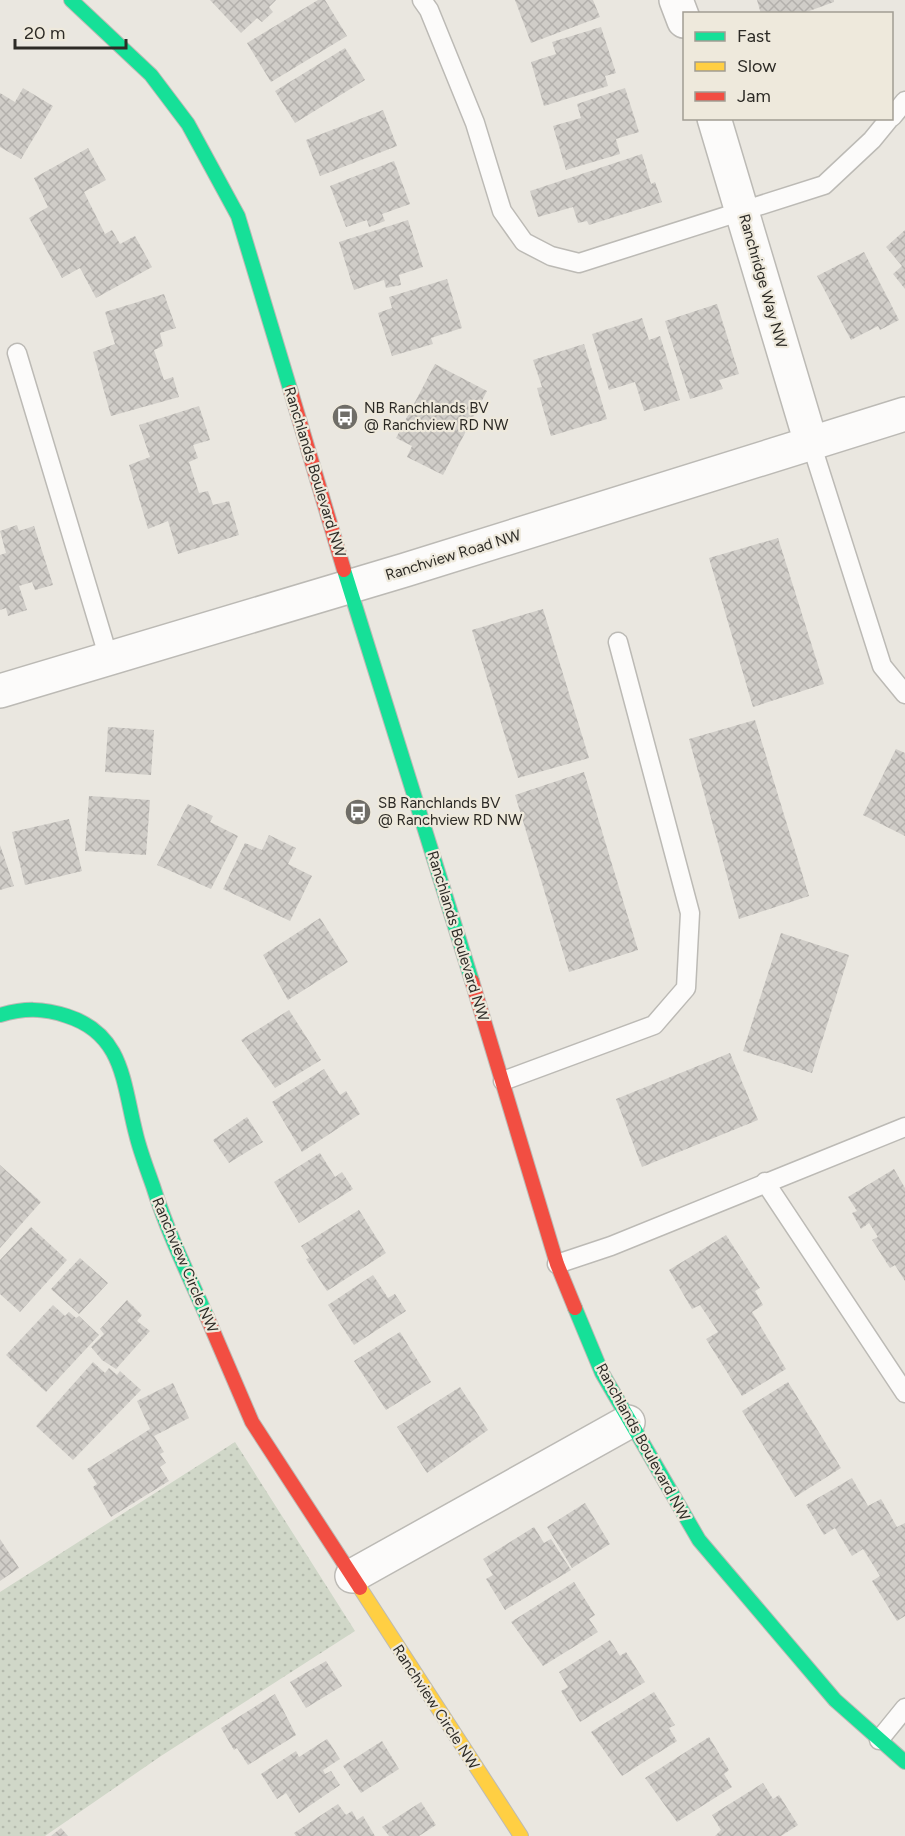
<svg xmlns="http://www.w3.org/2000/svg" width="905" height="1836" viewBox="0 0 905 1836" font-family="Figtree,sans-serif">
  <defs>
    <pattern id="grass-dots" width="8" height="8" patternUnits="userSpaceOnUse" patternTransform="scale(1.5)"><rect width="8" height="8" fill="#d0d7c8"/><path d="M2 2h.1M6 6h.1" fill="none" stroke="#b3b9ac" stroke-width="1.8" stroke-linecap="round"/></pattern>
    <pattern id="building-cross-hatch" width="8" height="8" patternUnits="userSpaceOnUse" patternTransform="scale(1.5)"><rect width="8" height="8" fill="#d0cdc8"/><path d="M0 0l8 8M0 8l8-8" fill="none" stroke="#b3b0ac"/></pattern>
  </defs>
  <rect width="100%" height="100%" fill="#eae7e0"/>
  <path fill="url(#grass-dots)" d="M235,1442L355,1631L161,1756L45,1836H0V1592Z"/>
  <path fill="url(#building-cross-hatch)" d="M210,0H276L269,7L273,12L262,22L257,18L241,33Z
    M318,0H325L347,36L271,82L247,43Z
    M515,0H593L600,17L531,43Z
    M757,0H834V2L801,14H761Z
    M601,27L616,73L605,76L608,86L544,106L531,62L556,54L552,42Z
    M345,48L365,80L295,123L275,91Z
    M23,88L53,106L21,159L0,147V93L15,102Z
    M625,88L639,132L616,139L620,154L566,170L553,126L581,118L577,104Z
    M383,110L397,146L320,176L306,140Z
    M88,148L106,180L84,192L105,234L112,230L120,244L135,236L152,267L96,298L80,268L62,278L29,218L48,207L34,178Z
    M642,154L651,184L655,182L662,202L589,225L587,221L578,223L573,207L538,217L530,191Z
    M394,161L410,204L382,214L385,221L369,227L367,220L346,227L330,186Z
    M408,220L423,267L399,275L401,285L386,288L384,280L354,290L339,242Z
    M905,230V289L893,274L902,266L886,247Z
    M864,252L899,320L880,330L878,326L851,340L817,276Z
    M447,279L462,328L431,338L433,344L392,356L378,313L392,308L389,297Z
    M164,294L176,328L160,333L163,346L154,350L164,380L173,377L179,397L111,416L93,352L115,344L105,312Z
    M717,304L739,374L719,380L723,389L690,399L665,321Z
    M642,318L649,340L660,336L680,400L644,411L635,382L609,390L592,334Z
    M584,344L607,419L551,436L537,388L542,387L533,360Z
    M435,364L487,391L443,475L407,457L412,446L396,438Z
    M199,406L210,440L193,445L198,458L189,462L199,493L208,491L213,505L229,501L239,535L178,554L168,521L148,529L129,465L150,457L139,425Z
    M17,525L19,531L34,526L53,585L35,590L32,582L19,586L27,610L8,616L6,608L0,610V555L6,553L0,531Z
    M778,538L824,684L753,707L709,558Z
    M543,609L589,758L518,778L472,630Z
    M755,720L809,896L739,919L689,739Z
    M108,727L154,730L151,775L105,772Z
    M896,749L905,753V836L863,815Z
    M584,772L638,950L569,972L515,795Z
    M89,796L150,800L146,855L85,851Z
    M188,804L213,816L210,822L238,836L211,889L157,865Z
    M69,819L82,871L25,885L12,832Z
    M269,835L296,848L288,864L312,876L290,921L223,889L245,843L262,850Z
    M0,845L14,886L0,890Z
    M320,918L348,962L288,1000L263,955Z
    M781,933L849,955L812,1073L743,1051Z
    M289,1010L321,1060L275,1088L241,1040Z
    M730,1053L758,1120L642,1167L616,1099Z
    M324,1069L340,1095L346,1091L360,1114L302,1152L272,1102Z
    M247,1117L263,1142L229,1163L213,1140Z
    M320,1153L335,1177L342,1172L353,1189L299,1223L274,1182Z
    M0,1165L41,1202L0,1248Z
    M894,1169L905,1188V1281L895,1265L890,1268L872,1240L878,1237L869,1223L861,1229L852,1213L857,1211L848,1197Z
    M359,1210L386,1253L327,1291L306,1259L309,1258L301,1246Z
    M31,1227L67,1260L20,1312L0,1294V1260Z
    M726,1235L760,1288L755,1291L763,1305L752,1312L786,1369L742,1396L706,1339L718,1332L700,1305L692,1309L669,1270Z
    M80,1258L108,1283L79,1314L51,1289Z
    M373,1275L388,1298L395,1294L406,1311L354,1345L328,1305Z
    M127,1300L142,1315L137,1321L150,1331L116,1369L102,1360L91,1347L104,1334L100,1329Z
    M53,1305L65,1316L69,1312L76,1318L79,1316L99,1335L46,1392L6,1355Z
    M400,1332L431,1382L386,1410L354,1361Z
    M93,1362L105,1373L109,1368L117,1375L120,1371L141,1390L73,1460L36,1426Z
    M788,1382L841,1468L795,1497L742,1411Z
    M173,1383L189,1418L154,1436L164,1452L160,1454L166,1463L160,1467L169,1481L111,1517L93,1487L97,1484L87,1469L150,1429L137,1401Z
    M460,1387L488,1430L427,1473L397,1427Z
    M852,1478L868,1506L881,1499L897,1527L905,1523V1616L897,1621L872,1581L880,1576L863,1549L852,1556L835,1528L824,1535L806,1505Z
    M585,1503L610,1544L572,1568L547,1527Z
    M534,1527L544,1543L551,1539L571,1570L505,1610L486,1579L493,1575L483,1559Z
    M0,1539L19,1568L0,1581Z
    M574,1582L595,1615L589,1619L598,1632L543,1666L511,1622Z
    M610,1640L620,1656L626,1652L645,1682L580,1722L561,1691L568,1687L559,1672Z
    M326,1661L342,1686L306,1708L290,1682Z
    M654,1692L675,1725L669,1728L677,1741L622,1776L591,1732Z
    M275,1694L296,1735L248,1765L237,1748L234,1750L221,1728Z
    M709,1737L729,1770L724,1774L732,1787L677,1822L645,1778Z
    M327,1739L340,1759L323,1770L325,1774L331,1771L340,1785L299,1813L286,1793L277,1799L261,1774L296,1751L299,1757Z
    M382,1741L399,1769L361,1793L343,1766Z
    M763,1783L773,1799L779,1795L798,1825L781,1836H715L721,1830L712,1815Z
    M421,1802L436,1825L419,1836H389L382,1827Z
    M338,1804L346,1815L352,1811L357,1820L363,1816L375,1836H296L294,1833Z
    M61,1828L68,1836H51Z"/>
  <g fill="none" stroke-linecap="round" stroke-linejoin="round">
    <defs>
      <path id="lane" d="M422,0L429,10L475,123L502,211L524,242L551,256L579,263L824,185L872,140L890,118
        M892,117L905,101
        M17,353L109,659
        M811,443L882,666L905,694
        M503,1081L654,1025L686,988L690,913L618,642
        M765,1182L905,1393
        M557,1264L611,1246L905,1127
        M879,1740L905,1708"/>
      <path id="street" d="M676,0L684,21
        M714,118L811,443
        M0,691L405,570L905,414
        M352,1576L628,1422"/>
      <path id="fast" d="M71,0L151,75L188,124L238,216L291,392
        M344,570L472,981
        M0,1015C24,1008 43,1008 67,1016C124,1034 123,1084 136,1134C140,1151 147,1169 153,1186C167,1231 188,1274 207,1317
        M575,1308L602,1373L699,1540L835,1700L905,1762"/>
      <path id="slow" d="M360,1588L521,1836"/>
      <path id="jam" d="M291,392L344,570
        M472,981L557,1264L575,1308
        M207,1317L252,1422L360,1588"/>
    </defs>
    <use href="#lane" stroke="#bcbab5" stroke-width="21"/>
    <use href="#street" stroke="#bcbab5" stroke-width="36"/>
    <use href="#fast" stroke="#bcbab5" stroke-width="16"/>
    <use href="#slow" stroke="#bcbab5" stroke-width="16"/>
    <use href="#jam" stroke="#bcbab5" stroke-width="16"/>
    <use href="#lane" stroke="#fcfbfa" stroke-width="18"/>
    <use href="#street" stroke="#fcfbfa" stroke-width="33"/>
    <use href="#fast" stroke="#16e098" stroke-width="14"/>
    <use href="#slow" stroke="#ffcf43" stroke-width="14"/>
    <use href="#jam" stroke="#f24e42" stroke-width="14"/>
  </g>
  <defs>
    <symbol id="bus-disc" viewBox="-11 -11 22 22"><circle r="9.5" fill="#6f6d67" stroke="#eee9dc"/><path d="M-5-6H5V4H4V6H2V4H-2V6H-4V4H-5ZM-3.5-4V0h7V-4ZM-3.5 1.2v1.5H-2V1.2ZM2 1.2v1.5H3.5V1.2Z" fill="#fff"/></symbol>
  </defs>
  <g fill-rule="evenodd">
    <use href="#bus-disc" x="330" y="402" width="30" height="30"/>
    <use href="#bus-disc" x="343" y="797" width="30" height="30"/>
  </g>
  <g text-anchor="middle" stroke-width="4.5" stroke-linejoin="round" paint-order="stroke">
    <g font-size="15" fill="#2d2b26" stroke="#eee9dc">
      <text transform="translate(763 281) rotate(74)" y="5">Ranchridge Way NW</text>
      <text transform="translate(315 472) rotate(73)" y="5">Ranchlands Boulevard NW</text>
      <text transform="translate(453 555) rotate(-17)" y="5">Ranchview Road NW</text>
      <text transform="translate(458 936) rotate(73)" y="5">Ranchlands Boulevard NW</text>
      <text transform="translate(185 1265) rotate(67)" y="5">Ranchview Circle NW</text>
      <text transform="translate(643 1442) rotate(61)" y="5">Ranchlands Boulevard NW</text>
      <text transform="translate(436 1707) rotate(57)" y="5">Ranchview Circle NW</text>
    </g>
    <g font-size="15" fill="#2d2b26" stroke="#eee9dc" text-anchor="start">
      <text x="364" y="413">NB Ranchlands BV<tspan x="364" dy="17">@ Ranchview RD NW</tspan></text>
      <text x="378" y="808">SB Ranchlands BV<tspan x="378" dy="17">@ Ranchview RD NW</tspan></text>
    </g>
  </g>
  <rect x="683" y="12" width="210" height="108" fill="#eee9dc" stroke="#a19d93" stroke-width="1.5"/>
  <rect x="695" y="32" width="30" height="9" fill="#16e098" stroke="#a19d93" stroke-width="1.5"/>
  <text x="737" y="42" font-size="18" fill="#2d2b26">Fast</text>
  <rect x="695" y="62" width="30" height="9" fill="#ffcf43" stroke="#a19d93" stroke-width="1.5"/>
  <text x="737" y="72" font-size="18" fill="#2d2b26">Slow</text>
  <rect x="695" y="92" width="30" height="9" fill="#f24e42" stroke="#a19d93" stroke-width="1.5"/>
  <text x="737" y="102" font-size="18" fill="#2d2b26">Jam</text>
  <path d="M15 39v9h111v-9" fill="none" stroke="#2d2b26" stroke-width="3"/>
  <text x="24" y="39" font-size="18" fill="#2d2b26" stroke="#eee9dc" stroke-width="4.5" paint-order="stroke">20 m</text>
</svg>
